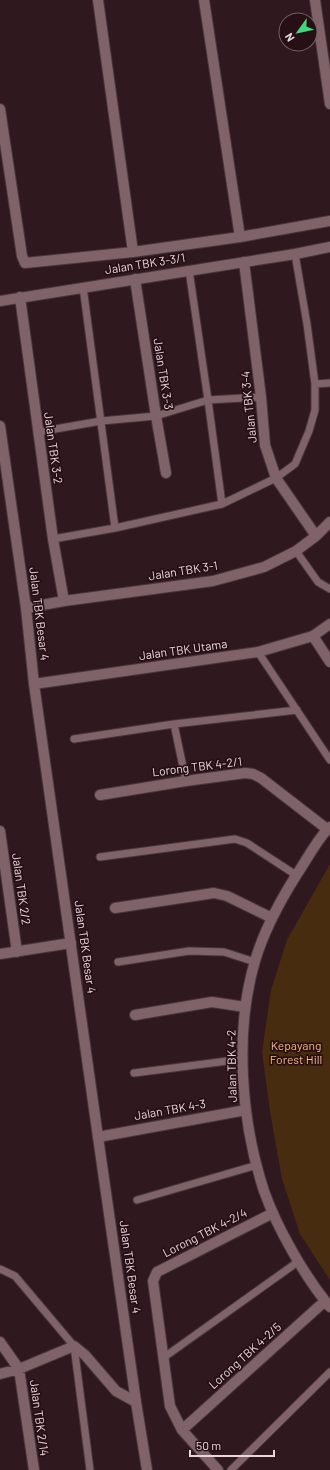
<svg xmlns="http://www.w3.org/2000/svg" width="330" height="1470" viewBox="0 0 330 1470" font-family="Barlow,sans-serif">
  <rect width="100%" height="100%" fill="#30191e"/>
  <path fill="#482c0f" d="M330,864V1280L300,1234L282,1179L270,1111L262,1052L271,990L287,940Z"/>
  <g fill="none" stroke-linecap="round" stroke-linejoin="round">
    <defs>
      <path id="lane" d="M189,270L208,400L222,504
        M83,287L115,528
        M315,384L330,383
        M38,432L101,421L156,416L208,400L261,397
        M53,539L115,528L222,504L276,478L295,464L309,431L315,410V384L307,324L295,254
        M296,551L318,582L330,589
        M258,652L330,760
        M174,724L297,710
        M74,739L174,724L186,781
        M100,857L235,839L247,843L296,875
        M118,962L189,951L224,952L255,962
        M134,1073L243,1059
        M137,1200L257,1165
        M0,1269L15,1276L74,1346L90,1470
        M163,1358L299,1261
        M231,1470L330,1372"/>
      <path id="street" d="M98,0L133,252
        M204,0L240,237
        M315,0L330,104
        M0,109L22,256L25,263L133,252L240,237L330,221
        M244,262L261,397L265,445L276,478L316,536
        M135,279L156,416L166,473
        M20,297L53,539L64,601
        M0,301L295,254L330,247
        M26,608L64,601L213,581L264,567L296,551L316,536L330,522
        M313,636L330,662
        M100,795L186,781L245,773L253,774L261,778L327,829
        M330,827C319,836 306,861 297,874C280,901 264,930 255,961C234,1032 241,1121 264,1191C277,1228 305,1277 330,1307
        M0,831L17,952
        M115,908L214,893L227,896L272,918
        M0,954L71,943
        M135,1015L212,1002L245,1007
        M98,1137L246,1110
        M0,1342L19,1369L34,1470
        M0,1374L19,1369L74,1346L85,1355L116,1391L136,1402
        M182,1430L325,1301
        M218,1470L182,1430L170,1406L153,1281L157,1272L273,1213"/>
      <path id="secondary" d="M0,426L26,608L34,684L98,1137L136,1402L147,1470
        M34,684L258,652L313,636L330,624"/>
    </defs>
    <use href="#lane" stroke="#49373b" stroke-width="9"/>
    <use href="#street" stroke="#49373b" stroke-width="12"/>
    <use href="#secondary" stroke="#49373b" stroke-width="12"/>
    <use href="#lane" stroke="#806369" stroke-width="7"/>
    <use href="#street" stroke="#806369" stroke-width="10"/>
    <use href="#secondary" stroke="#806369" stroke-width="10"/>
  </g>
  <g text-anchor="middle" stroke-width="3.5" stroke-linejoin="round" paint-order="stroke">
    <g font-size="12" fill="#e9d8db" stroke="#260f15">
      <text transform="translate(145 264) rotate(-9)" y="4">Jalan TBK 3-3/1</text>
      <text transform="translate(163 374) rotate(81)" y="4">Jalan TBK 3-3</text>
      <text transform="translate(249 407) rotate(-96)" y="4">Jalan TBK 3-4</text>
      <text transform="translate(53 448) rotate(82)" y="4">Jalan TBK 3-2</text>
      <text transform="translate(183 571) rotate(-9)" y="4">Jalan TBK 3-1</text>
      <text transform="translate(39 614) rotate(83)" y="4">Jalan TBK Besar 4</text>
      <text transform="translate(183 650) rotate(-8)" y="4">Jalan TBK Utama</text>
      <text transform="translate(197 767) rotate(-7)" y="4">Lorong TBK 4-2/1</text>
      <text transform="translate(21 889) rotate(82)" y="4">Jalan TBK 2/2</text>
      <text transform="translate(85 947) rotate(82)" y="4">Jalan TBK Besar 4</text>
      <text transform="translate(232 1066) rotate(-91)" y="4">Jalan TBK 4-2</text>
      <text transform="translate(170 1110) rotate(-10)" y="4">Jalan TBK 4-3</text>
      <text transform="translate(205 1233) rotate(-27)" y="4">Lorong TBK 4-2/4</text>
      <text transform="translate(130 1267) rotate(82)" y="4">Jalan TBK Besar 4</text>
      <text transform="translate(245 1356) rotate(-42)" y="4">Lorong TBK 4-2/5</text>
      <text transform="translate(39 1418) rotate(82)" y="4">Jalan TBK 2/14</text>
    </g>
    <g font-size="12" fill="#febc7e" stroke="#260f15">
      <text x="296" y="1050">Kepayang<tspan x="296" dy="14">Forest Hill</tspan></text>
    </g>
  </g>
  <g transform="translate(298 32) rotate(237)"><circle r="19" fill="#260f15" stroke="#745f64"/>
  <path d="M0-3L7 15L0 10L-7 15Z" fill="#42d77b"/>
  <text y="-6" font-size="11" font-weight="bold" text-anchor="middle" fill="#e9d8db">N</text>
  </g>
  <path d="M190 1450v6h84v-6" fill="none" stroke="#e9d8db" stroke-width="2"/>
  <text x="196" y="1450" font-size="12" fill="#e9d8db" stroke="#260f15" stroke-width="3" paint-order="stroke">50 m</text>
</svg>
